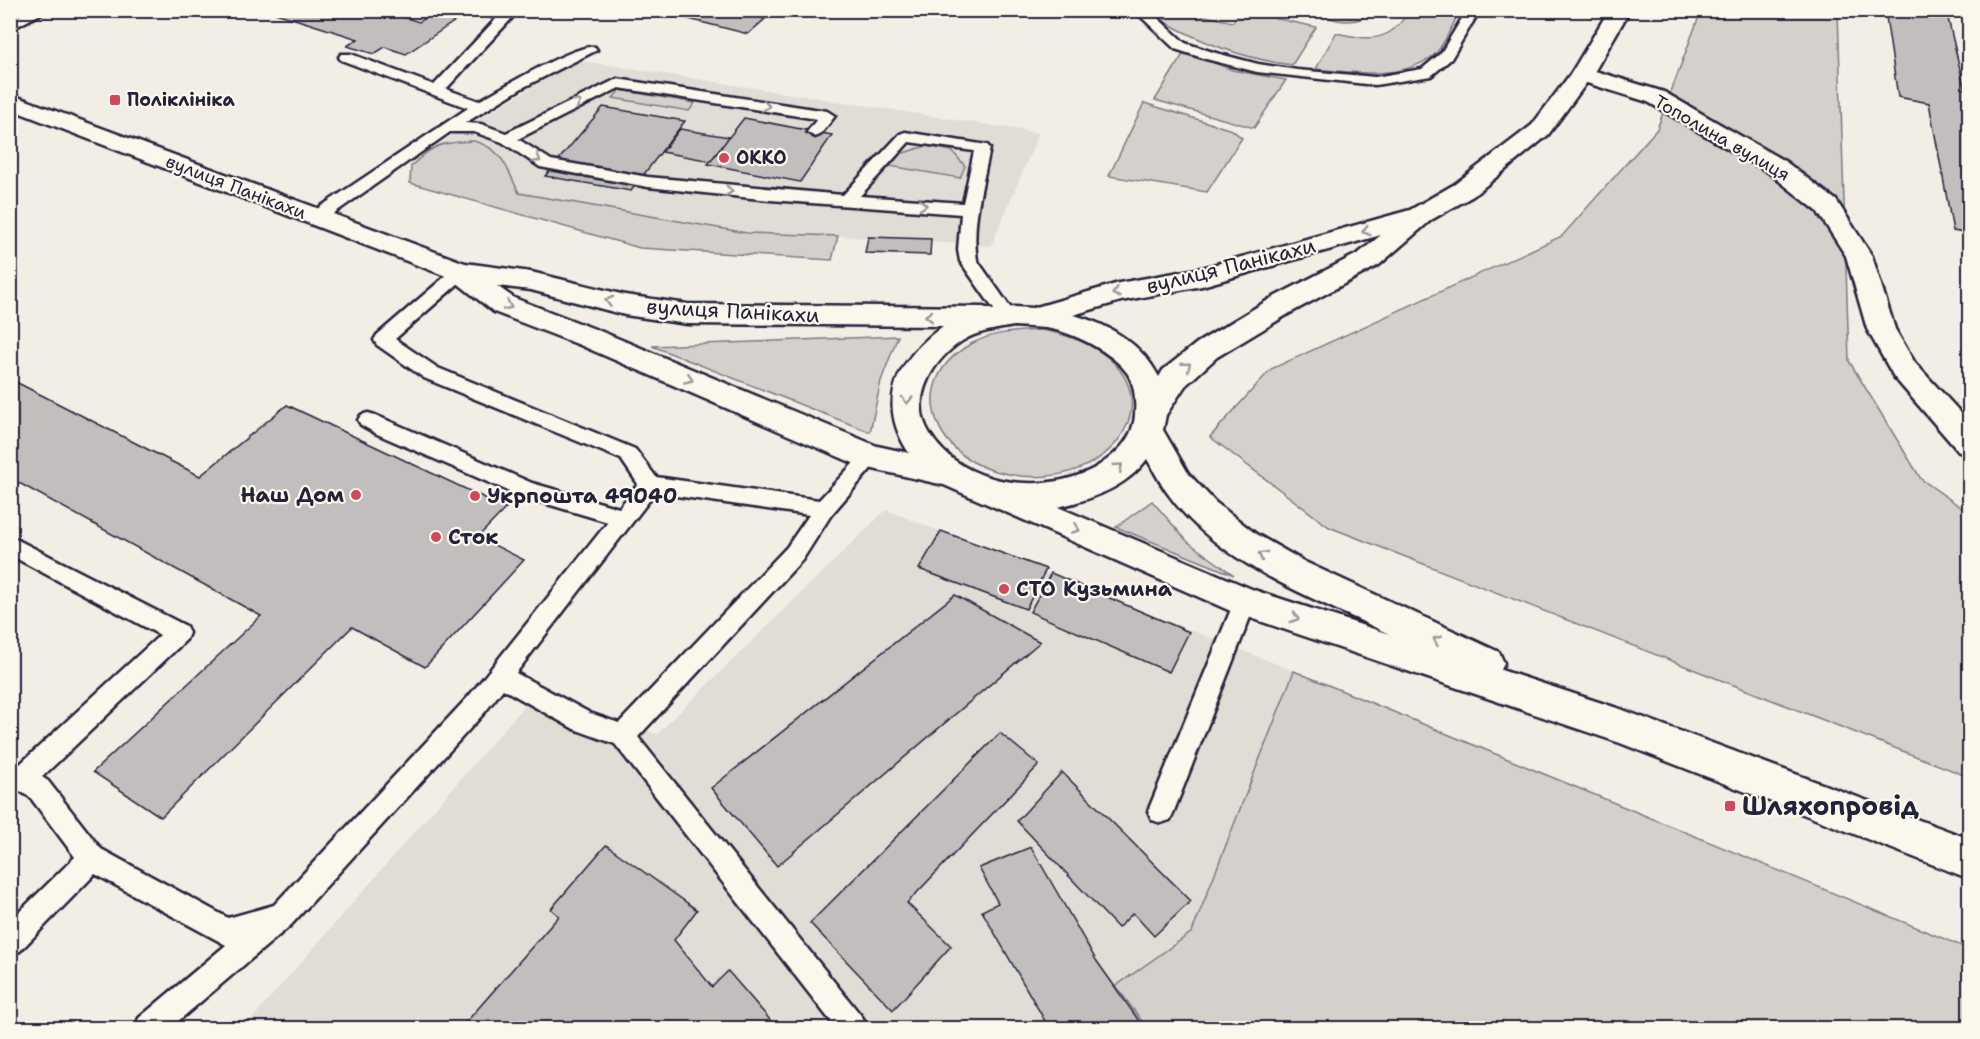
<svg xmlns="http://www.w3.org/2000/svg" width="1980" height="1039" viewBox="0 0 1980 1039" font-family="'Shantell Sans',sans-serif">
  <rect width="100%" height="100%" fill="#f2eee5"/>
  <filter id="ink" filterUnits="userSpaceOnUse"><feTurbulence type="fractalNoise" baseFrequency=".0167" numOctaves="2"/><feDisplacementMap in="SourceGraphic" scale="12" xChannelSelector="R" yChannelSelector="G"/><feConvolveMatrix kernelMatrix="1 2 1 2 8 2 1 2 1" color-interpolation-filters="sRGB"/></filter>
  <g filter="url(#ink)">
    <path fill="#e0dcd6" d="M577,60L1039,133L991,246L838,236L832,260L640,248L410,183L411,166L429,149Z
      M886,510L1294,671L1192,932L1116,986L1147,1028H244L532,697L657,734Z"/>
    <path fill="#d4d1cc" stroke="#7b7a84" stroke-width="1.5" d="M1409,10L1460,11C1453,23 1445,45 1434,55C1403,80 1353,73 1316,69L1336,33C1370,40 1390,44 1409,10Z
      M1168,11H1181L1233,22L1240,11L1316,27L1292,65C1246,59 1206,45 1165,22L1164,16Z
      M1368,11L1361,19C1346,23 1330,21 1318,11Z
      M1701,11H1838L1849,361L1921,479L1969,513V777L1329,527L1210,437L1271,369L1562,236L1657,129Z
      M1185,51L1232,70L1286,80L1254,128L1155,100Z
      M620,90L695,103L689,111L613,98Z
      M1144,103L1232,130L1242,138L1207,192L1109,176Z
      M474,141C504,150 506,167 519,193L747,233L838,236L832,260L640,248L410,183L411,166C435,143 441,143 474,141Z
      M926,146L952,151L965,166L960,178L890,166L900,154Z
      M1042,330C1200,360 1126,507 995,471C931,453 906,380 971,344C993,332 1017,331 1042,330Z
      M898,336L881,381L870,432L652,346Z
      M1152,501L1188,542L1234,575L1116,527Z
      M1294,671L1969,949V1028H1147L1116,986L1192,932Z"/>
    <path fill="#c2bebe" stroke="#22223b" stroke-width="1.5" d="M266,10H381L419,22L437,10H450L464,15L406,54L385,47L374,54L347,46L358,39Z
      M678,10H745L742,13L765,19L748,34L673,15Z
      M1885,10H1946L1970,111V234L1953,231L1929,103L1898,97Z
      M603,107L685,121L631,191L545,176Z
      M744,118L832,135L800,182L708,164Z
      M680,129L729,137L711,161L662,152Z
      M868,237L931,239L930,255L865,253Z
      M10,379L200,476L287,405L506,508L478,537L524,560L425,667L352,627L161,817L93,772L261,616L10,478Z
      M941,531L1046,569L1026,609L919,569Z
      M1051,573L1189,632L1169,672L1030,612Z
      M955,595L1040,642L777,866L711,788Z
      M1000,733L1039,765L907,903L951,946L893,1010L810,923Z
      M1062,772L1191,901L1154,936L1133,913L1118,928L1017,821Z
      M606,845L697,910L674,940L712,987L728,971L777,1028H461L559,916L551,909Z
      M1031,847L1096,960L1144,1028H1049L982,911L998,903L979,868Z"/>
    <g fill="none" stroke-linecap="round" stroke-linejoin="round">
      <defs>
        <path id="lane" d="M30,10H48L10,30V20Z
          M477,10H497L512,18L446,89L479,101C498,90 577,43 595,47L597,50L522,88L465,123L481,124L506,133L617,79L827,111L835,116L820,135L815,137L807,132L817,119L619,88L518,139L551,160L648,177L843,195L900,134L905,132L987,145L990,148C983,184 971,224 977,260L1017,317L1014,321L1008,323L1002,321L960,261L958,250L961,214L770,200L648,187L540,167L502,142L474,132H450L323,221H311L309,217L311,213L468,108L341,60L339,57L341,54H351L434,85L496,19ZM909,142L974,151L963,203L860,196Z
          M1134,10H1149L1185,43L1216,53L1258,64L1297,70L1375,77L1422,69L1441,53L1467,10H1480L1451,59L1431,76L1375,85L1257,72L1206,59L1175,49Z
          M461,266L467,268L470,272L467,276L395,339L438,368L635,449L656,477L819,500L864,452L871,449L878,452L881,457L831,515L803,559L638,737L863,1018L867,1028H836L615,744L574,729L503,689L485,712L291,925L170,1028H135L139,1018L226,945L95,874L20,951L10,954V921L75,857L30,797L10,785V761L20,764L160,635L10,555V536L186,626L189,633L186,640L42,777L48,781L101,849L228,918L274,905L469,696L608,522L520,496L377,434L361,425L358,420L361,415L368,413L375,415L532,483L619,508L638,484L621,459L424,378L377,345L374,340L377,335L455,268ZM655,493L809,515L787,547L619,723L590,713L516,673Z
          M1245,593L1253,595L1256,602L1174,811L1170,820L1161,823L1152,820L1148,811L1234,602L1237,595Z"/>
        <path id="street" d="M1582,67L1664,92L1786,162L1836,200L1872,256L1895,329L1915,363L1970,423V456L1959,452L1894,377L1867,329L1846,256L1817,211L1768,172L1648,102L1574,79L1571,74L1574,69Z"/>
        <path id="secondary" d="M1609,10H1630L1593,74L1548,135L1473,196L1431,220L1379,265L1290,313L1217,357L1185,386L1166,415L1163,430L1188,473L1215,502L1256,534L1305,562L1499,652L1504,663L1501,670L1623,710L1970,839V879L1620,743L1233,612L944,485L860,466L580,345L494,312L451,278L10,109V94L465,263L531,272L625,295L687,304L983,307L993,310L1014,307L1033,308L1119,283L1202,268L1410,210L1455,184L1532,125L1572,72ZM1381,235L1359,253L1270,299L1197,343L1163,370L1159,377C1142,344 1109,324 1073,315L1121,301L1202,286ZM497,286L531,290L625,315L687,324L943,326C897,360 875,401 909,453L877,446L600,331L514,298ZM1014,326C1025,327 1036,327 1046,328C1073,332 1113,352 1128,374C1135,386 1136,401 1135,414C1134,439 1114,457 1093,469C1042,496 961,485 930,434C908,399 933,360 962,341C978,331 997,329 1014,326ZM1147,459C1153,469 1159,481 1166,491C1217,564 1312,597 1389,634L1254,590L1058,507C1090,500 1127,487 1147,459Z"/>
      </defs>
      <use href="#lane" stroke="#22223b" stroke-width="5"/>
      <use href="#street" stroke="#22223b" stroke-width="5"/>
      <use href="#secondary" stroke="#22223b" stroke-width="5"/>
      <use href="#lane" fill="#fbf7ec" fill-rule="evenodd"/>
      <use href="#street" fill="#fbf7ec" fill-rule="evenodd"/>
      <use href="#secondary" fill="#fbf7ec" fill-rule="evenodd"/>
    </g>
    <defs><path id="oneway-chevron" d="M-2-3.5L2.5 0L-2 3.5" fill="none" stroke-width="1.6" stroke-linecap="round" stroke-linejoin="round" transform="scale(1.5)"/></defs>
    <g stroke="#99979c">
      <use href="#oneway-chevron" transform="translate(577 103) rotate(-27)"/>
      <use href="#oneway-chevron" transform="translate(766 106) rotate(9)"/>
      <use href="#oneway-chevron" transform="translate(537 159) rotate(32)"/>
      <use href="#oneway-chevron" transform="translate(729 191) rotate(6)"/>
      <use href="#oneway-chevron" transform="translate(923 205) rotate(4)"/>
      <use href="#oneway-chevron" transform="translate(1366 231) rotate(163)"/>
      <use href="#oneway-chevron" transform="translate(1116 293) rotate(165)"/>
      <use href="#oneway-chevron" transform="translate(609 301) rotate(-165)"/>
      <use href="#oneway-chevron" transform="translate(508 306) rotate(25)"/>
      <use href="#oneway-chevron" transform="translate(929 316) rotate(-180)"/>
      <use href="#oneway-chevron" transform="translate(1187 366) rotate(-40)"/>
      <use href="#oneway-chevron" transform="translate(689 379) rotate(23)"/>
      <use href="#oneway-chevron" transform="translate(907 400) rotate(92)"/>
      <use href="#oneway-chevron" transform="translate(1119 467) rotate(-41)"/>
      <use href="#oneway-chevron" transform="translate(1076 529) rotate(23)"/>
      <use href="#oneway-chevron" transform="translate(1262 555) rotate(-150)"/>
      <use href="#oneway-chevron" transform="translate(1295 618) rotate(18)"/>
      <use href="#oneway-chevron" transform="translate(1437 640) rotate(-155)"/>
    </g>
  </g>
  <g fill="#d1495b" stroke="#fbf7ec" stroke-width="2">
    <rect x="109" y="94" width="12" height="12" rx="3"/>
    <circle cx="724" cy="158" r="6"/>
    <circle cx="356" cy="495" r="6"/>
    <circle cx="475" cy="496" r="6"/>
    <circle cx="436" cy="537" r="6"/>
    <circle cx="1004" cy="589" r="6"/>
    <rect x="1724" y="800" width="12" height="12" rx="3"/>
  </g>
  <g text-anchor="middle" stroke-width="4.5" stroke-linejoin="round" paint-order="stroke">
    <g font-size="18" font-weight="bold" fill="#22223b" stroke="#fbf7ec" text-anchor="start">
      <text x="127" y="106">Поліклініка</text>
      <text x="736" y="164">ОККО</text>
    </g>
    <g font-size="18" fill="#22223b" stroke="#fbf7ec">
      <text transform="translate(1722 138) rotate(30)" y="6">Тополина вулиця</text>
      <text transform="translate(236 187) rotate(21)" y="6">вулиця Панікахи</text>
    </g>
    <g font-size="21" fill="#22223b" stroke="#fbf7ec">
      <text transform="translate(1231 266) rotate(-14)" y="7">вулиця Панікахи</text>
      <text transform="translate(733 311) rotate(3)" y="7">вулиця Панікахи</text>
    </g>
    <g font-size="21" font-weight="bold" fill="#22223b" stroke="#fbf7ec" text-anchor="start">
      <text x="344" y="502" text-anchor="end">Наш Дом</text>
      <text x="487" y="503">Укрпошта 49040</text>
      <text x="448" y="544">Сток</text>
      <text x="1016" y="596">СТО Кузьмина</text>
    </g>
    <g font-size="26" font-weight="bold" fill="#22223b" stroke="#fbf7ec" text-anchor="start">
      <text x="1742" y="815">Шляхопровід</text>
    </g>
  </g>
  <rect width="1980" height="1039" fill="none" stroke="#fbf7ec" stroke-width="36"/>
  <rect x="18" y="18" width="1944" height="1003" fill="none" stroke="#22223b" stroke-width="2" filter="url(#ink)"/>
</svg>
